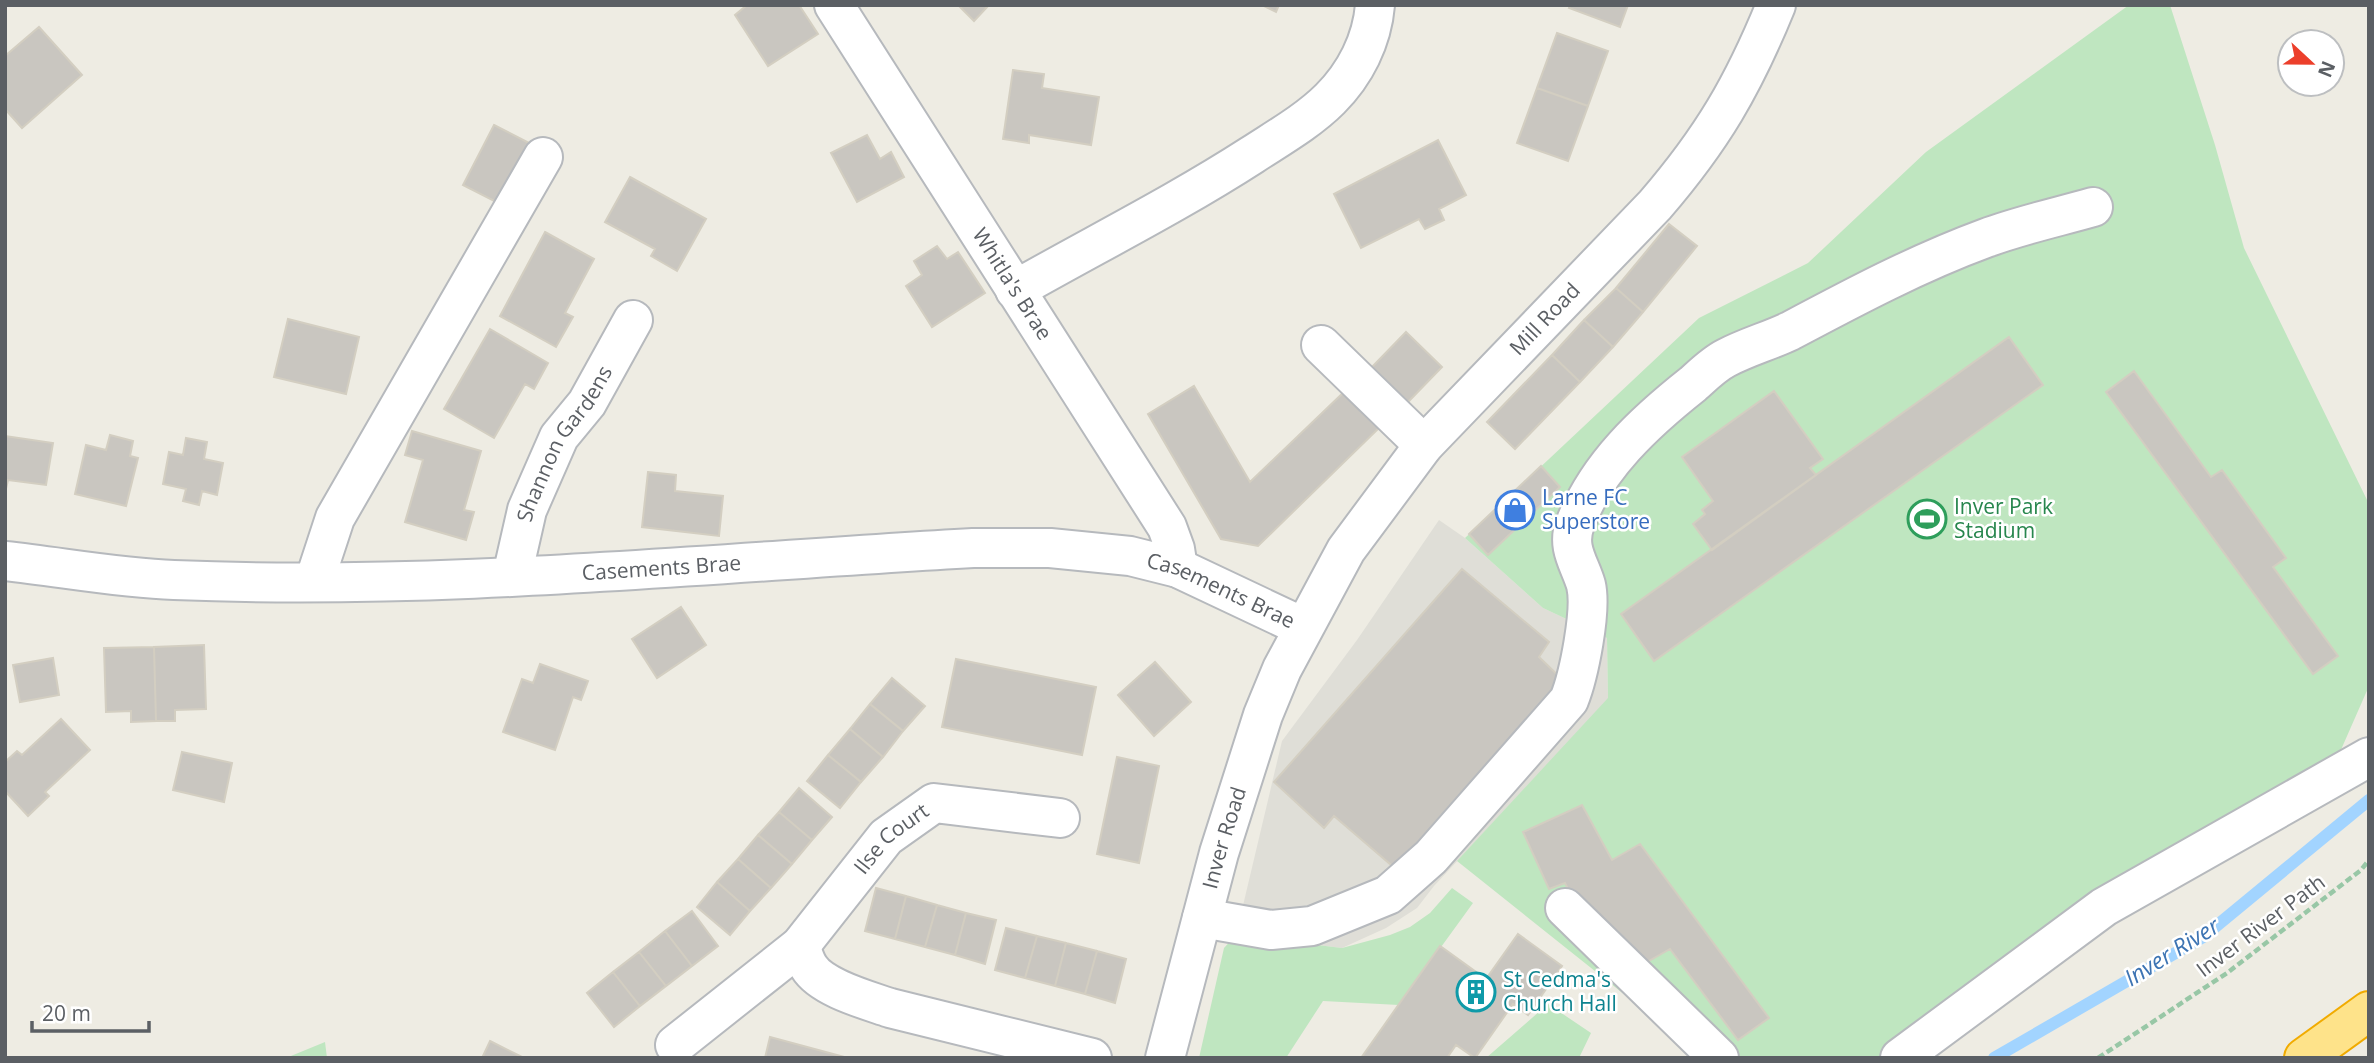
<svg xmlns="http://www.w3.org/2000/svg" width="2374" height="1063" viewBox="0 0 2374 1063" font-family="'Open Sans',sans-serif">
  <rect width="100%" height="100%" fill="#eeece3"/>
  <path fill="#dfded7" d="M1439,520L1465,538L1543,608L1607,638L1608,699L1434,886L1417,908L1386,928L1342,948L1236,935L1282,741L1357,640Z"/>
  <path fill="#bfe6c0" d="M2129,5H2170L2215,145L2244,248L2369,504V686L2340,752L1890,1058H1704L1457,861L1608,698L1607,638L1543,608L1465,538L1699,318L1808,263L1926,152Z
    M1452,888L1473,903L1399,1005L1323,1001L1286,1058H1199L1224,948L1236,935L1342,948L1390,935L1410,927L1430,913Z
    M1548,1004L1591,1033L1579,1058H1486Z
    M325,1042L327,1058H286Z"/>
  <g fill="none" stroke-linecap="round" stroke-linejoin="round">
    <path stroke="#a2d4ff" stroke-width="12" d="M1994,1058L2203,937L2369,800"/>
  </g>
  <path fill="#c9c6c0" stroke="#d3cec1" stroke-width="2" d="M747,5H799L818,34L768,66L735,15Z
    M958,5H989L974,21Z
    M1262,5H1279L1276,12Z
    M1570,5H1628L1620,27L1569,8Z
    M39,27L82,75L22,128L5,109V56Z
    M1557,33L1608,51L1588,106L1537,88Z
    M1013,70L1044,74L1042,88L1099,97L1091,145L1029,135V143L1003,139Z
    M1537,88L1588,106L1568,161L1517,143Z
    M494,125L531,144L500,204L463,185Z
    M867,135L880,159L891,152L904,177L857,202L831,153Z
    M1438,140L1466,195L1439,209L1444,220L1425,229L1419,219L1361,248L1334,194Z
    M630,177L706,219L677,271L651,256L655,249L605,222Z
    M1669,224L1697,246L1643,312L1616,288Z
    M545,232L594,259L565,313L573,317L556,347L500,316Z
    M937,246L947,259L958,252L985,293L932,327L906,286L922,275L914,261Z
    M1616,288L1643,312L1613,347L1584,320Z
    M288,319L359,337L346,394L274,377Z
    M1584,320L1613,347L1580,382L1552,355Z
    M490,329L548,363L534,389L525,384L494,438L444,409Z
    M1406,332L1442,367L1408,402L1372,367Z
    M2009,337L2043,385L1654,661L1621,614Z
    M1552,355L1580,382L1515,449L1487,422Z
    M2134,371L2211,477L2222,470L2286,558L2273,567L2338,656L2313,674L2106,392Z
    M1194,386L1250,482L1344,392L1379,428L1258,546L1221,539L1148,414Z
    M1774,391L1823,459L1810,468L1816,475L1712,550L1693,524L1705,514L1702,510L1713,501L1682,457Z
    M412,431L481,451L464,510L474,512L466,540L405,522L423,460L405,455Z
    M110,435L133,441L130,456L138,458L126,506L75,494L86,445L106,450Z
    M5,436L53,443L46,485L8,480L5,493Z
    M186,438L207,442L204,459L223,463L217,495L202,491L199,505L183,501L186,489L163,484L169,452L183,455Z
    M1541,466L1560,487L1488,555L1469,534Z
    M648,472L676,475L675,491L723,496L719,536L642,527Z
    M1462,569L1549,642L1539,657L1565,682L1397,870L1334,816L1324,828L1274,782Z
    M681,607L706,645L657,678L632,639Z
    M204,645L206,709L175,710V721H156L154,647Z
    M154,647L156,721L131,722V711L106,712L104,648Z
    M53,658L59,695L20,702L13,665Z
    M956,659L1096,687L1082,755L942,727Z
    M1155,662L1191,702L1154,736L1118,695Z
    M540,664L588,681L581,700L573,697L555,750L503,732L522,679L533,683Z
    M892,678L925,706L903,731L870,704Z
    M870,704L903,731L883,757L850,729Z
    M61,719L90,750L45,792L49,796L28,816L5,791V762L17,751L22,755Z
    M850,729L883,757L861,782L828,755Z
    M182,752L232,763L224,802L173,790Z
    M828,755L861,782L840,808L807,781Z
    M1117,757L1159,766L1139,863L1097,854Z
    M799,788L832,817L812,840L779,812Z
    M1582,805L1612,860L1640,844L1769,1018L1738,1040L1670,949L1647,962L1570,893L1565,883L1549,889L1523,832Z
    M779,812L812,840L792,864L758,835Z
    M758,835L792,864L771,888L738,859Z
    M738,859L771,888L750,911L717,882Z
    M717,882L750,911L730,935L697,907Z
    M876,888L906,896L895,939L865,931Z
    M906,896L937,905L925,947L895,939Z
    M937,905L966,913L955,955L925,947Z
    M692,911L718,946L692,966L665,931Z
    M966,913L996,920L985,964L955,955Z
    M1006,928L1037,936L1025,978L995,970Z
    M665,931L692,966L666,986L639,952Z
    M1518,934L1562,966L1528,1015L1513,1004L1475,1058L1456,1045L1447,1058H1361L1440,946L1486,979Z
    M1037,936L1066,943L1055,986L1025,978Z
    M1066,943L1097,951L1085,994L1055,986Z
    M1097,951L1126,959L1115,1003L1085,994Z
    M639,952L666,986L640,1006L613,972Z
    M613,972L640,1006L614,1027L587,993Z
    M770,1037L848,1058H765Z
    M490,1041L524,1058H482Z"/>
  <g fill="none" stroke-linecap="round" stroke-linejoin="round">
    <defs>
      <g id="minor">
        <path id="s1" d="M834,5L1167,527L1175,549L1178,568"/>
        <path d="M1015,290C1094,245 1176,204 1252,155C1278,138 1308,121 1330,99C1355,74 1372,41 1375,5"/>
        <path d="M1321,345L1424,445"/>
        <path id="s2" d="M5,561C61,567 118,578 174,580C440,591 707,563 973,548H1050L1130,556L1178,568L1303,627"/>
        <path id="s3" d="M512,576L527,510L559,437L587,403L633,320"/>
        <path d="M314,582L335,518L543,157"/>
        <path d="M1565,908L1719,1058"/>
        <path d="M1202,918L1271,930L1312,926L1388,895L1431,857L1569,700C1579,675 1592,610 1586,585C1580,564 1566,548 1575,524C1597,466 1645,422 1693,384C1703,375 1714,364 1726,358C1747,347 1769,341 1790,331C1854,297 1918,263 1986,238C2021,225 2058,217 2093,207"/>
        <path d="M800,946C803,953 805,961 809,967C822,988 867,1000 890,1008L1092,1058"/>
        <path id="s4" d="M675,1045L800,946L886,837L934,803L1060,818"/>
        <path id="s5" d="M1165,1058L1219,853L1263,715L1282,669L1346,550L1424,445L1655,205C1712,139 1743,86 1776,5"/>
        <path d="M1900,1058L2104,907L2369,757"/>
      </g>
      <path id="highway" d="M2304,1058L2369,1011"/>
    </defs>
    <use href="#minor" stroke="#b6b9bd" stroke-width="42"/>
    <use href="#highway" stroke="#f1ab00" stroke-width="42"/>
    <path stroke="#98c7a6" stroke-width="4.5" stroke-dasharray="7 3.5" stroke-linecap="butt" d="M2098,1058L2227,973L2361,870L2369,860"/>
    <use href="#minor" stroke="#fff" stroke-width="38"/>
    <use href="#highway" stroke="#fee38a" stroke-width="38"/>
  </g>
  <defs>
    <symbol id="shop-ring" viewBox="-11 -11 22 22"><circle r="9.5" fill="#fff" stroke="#3f7fe0" stroke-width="1.5"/><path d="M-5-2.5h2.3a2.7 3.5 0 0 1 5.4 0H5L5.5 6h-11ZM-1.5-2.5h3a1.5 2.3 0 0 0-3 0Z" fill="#3f7fe0"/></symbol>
    <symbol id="stadium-ring" viewBox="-11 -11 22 22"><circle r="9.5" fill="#fff" stroke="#2e9e5b" stroke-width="1.5"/><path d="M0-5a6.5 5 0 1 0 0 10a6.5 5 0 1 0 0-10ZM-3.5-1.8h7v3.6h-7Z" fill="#2e9e5b"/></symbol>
    <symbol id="building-ring" viewBox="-11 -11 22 22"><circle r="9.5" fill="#fff" stroke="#0f9aa8" stroke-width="1.5"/><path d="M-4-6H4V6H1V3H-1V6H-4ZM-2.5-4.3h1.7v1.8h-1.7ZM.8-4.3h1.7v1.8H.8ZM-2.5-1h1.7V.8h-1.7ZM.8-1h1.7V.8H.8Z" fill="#0f9aa8"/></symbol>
  </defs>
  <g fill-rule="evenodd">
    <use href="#shop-ring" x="1493" y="488" width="44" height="44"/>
    <use href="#stadium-ring" x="1905" y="497" width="44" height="44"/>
    <use href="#building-ring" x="1454" y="970" width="44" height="44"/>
  </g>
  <g text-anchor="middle" stroke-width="5" stroke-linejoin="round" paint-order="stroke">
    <g font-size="21" fill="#5b5f64" stroke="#fff">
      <text dy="7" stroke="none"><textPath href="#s1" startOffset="331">Whitla's Brae</textPath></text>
      <text dy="7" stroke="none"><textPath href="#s5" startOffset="847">Mill Road</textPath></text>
      <text dy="7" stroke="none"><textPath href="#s3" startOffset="144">Shannon Gardens</textPath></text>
      <text dy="7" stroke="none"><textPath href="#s2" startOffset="658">Casements Brae</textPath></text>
      <text dy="7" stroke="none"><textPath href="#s2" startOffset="1225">Casements Brae</textPath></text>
      <text dy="7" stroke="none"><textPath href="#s5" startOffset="228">Inver Road</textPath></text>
      <text dy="7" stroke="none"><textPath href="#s4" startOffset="301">Ilse Court</textPath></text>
      <text transform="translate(2261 926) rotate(-37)" y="7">Inver River Path</text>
    </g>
    <g font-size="21" fill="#366cbe" stroke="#fff" text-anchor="start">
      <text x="1542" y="505">Larne FC<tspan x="1542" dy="24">Superstore</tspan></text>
    </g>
    <g font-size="21" fill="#27864d" stroke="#fff" text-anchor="start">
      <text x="1954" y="514">Inver Park<tspan x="1954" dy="24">Stadium</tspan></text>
    </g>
    <g font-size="21" fill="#0d838f" stroke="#fff" text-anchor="start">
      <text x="1503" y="987">St Cedma's<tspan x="1503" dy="24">Church Hall</tspan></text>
    </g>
    <g font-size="23" font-style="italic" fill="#3d74b3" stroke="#fff">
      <text transform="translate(2172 952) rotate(-32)" y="8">Inver River</text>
    </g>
  </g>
  <rect width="2374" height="1063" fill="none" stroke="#5b5f64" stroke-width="14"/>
  <g transform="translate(2311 63) rotate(112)"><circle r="33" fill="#ffffff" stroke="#bdbfc1" stroke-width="2"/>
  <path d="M0-5L12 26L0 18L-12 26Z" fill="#ec3f2b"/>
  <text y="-10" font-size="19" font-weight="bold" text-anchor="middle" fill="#5b5f64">N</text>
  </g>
  <path d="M32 1021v10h117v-10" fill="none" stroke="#5b5f64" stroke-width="3.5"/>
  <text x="42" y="1021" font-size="21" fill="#5b5f64" stroke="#ffffff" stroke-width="5" paint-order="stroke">20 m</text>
</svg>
